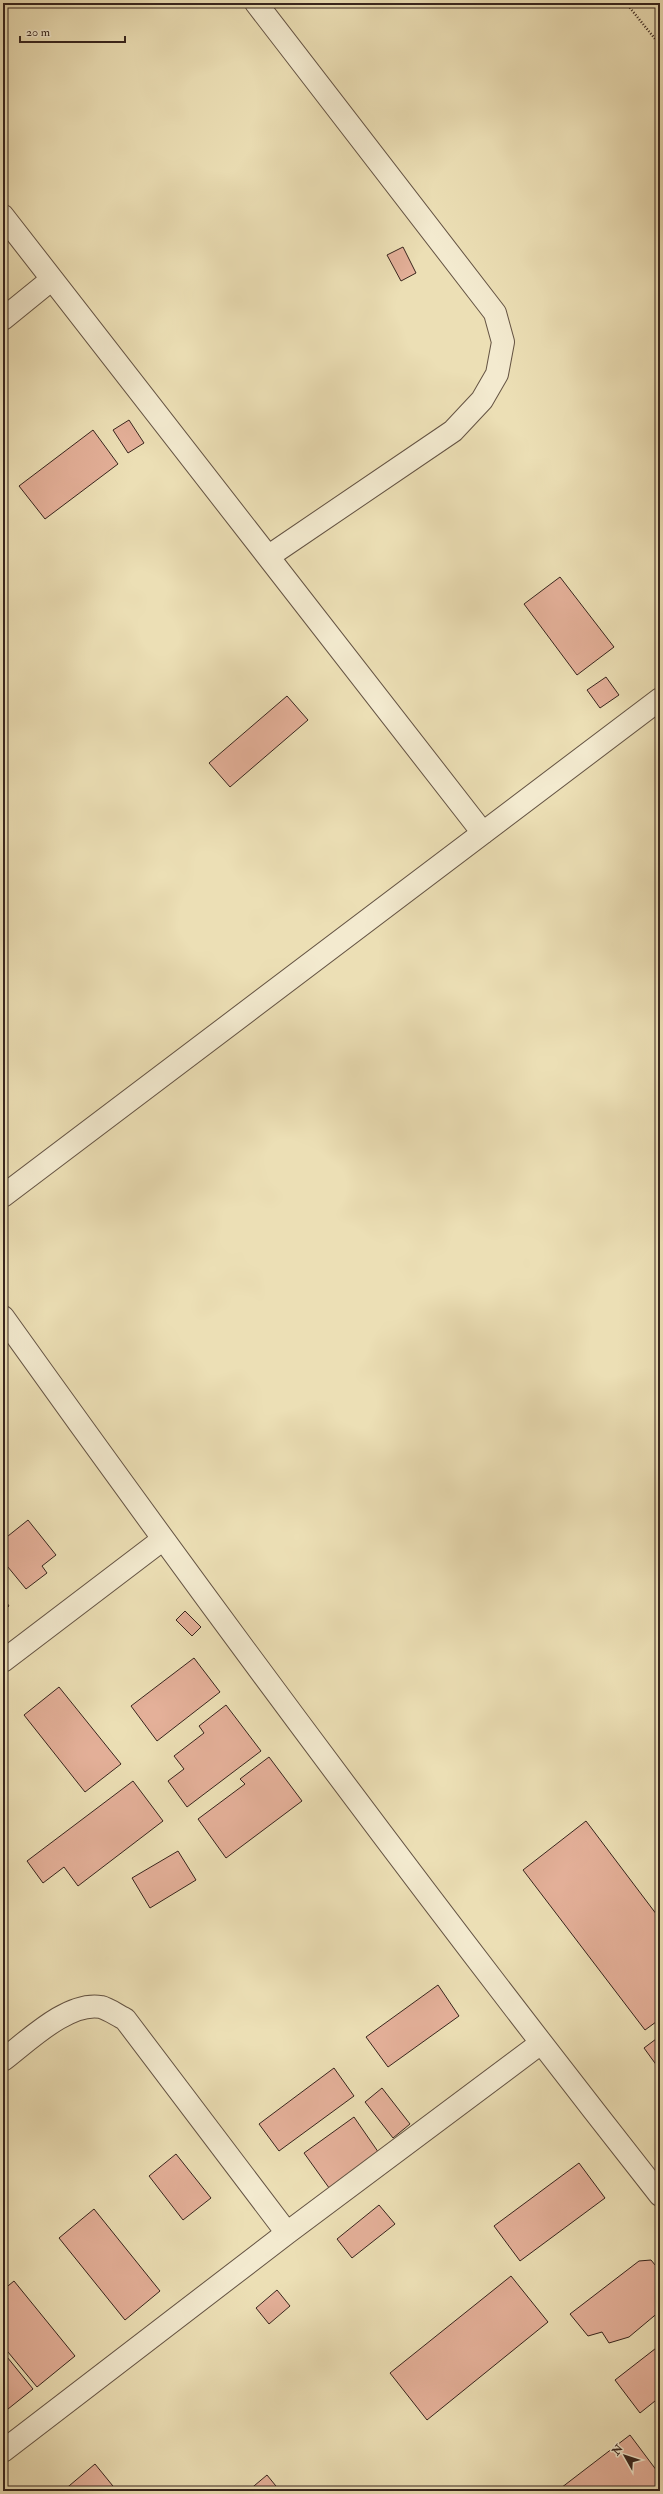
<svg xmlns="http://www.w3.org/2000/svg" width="663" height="2494" viewBox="0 0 663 2494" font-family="'IM FELL Double Pica',serif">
  <rect width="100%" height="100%" fill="#ecdfb5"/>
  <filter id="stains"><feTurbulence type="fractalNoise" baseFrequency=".005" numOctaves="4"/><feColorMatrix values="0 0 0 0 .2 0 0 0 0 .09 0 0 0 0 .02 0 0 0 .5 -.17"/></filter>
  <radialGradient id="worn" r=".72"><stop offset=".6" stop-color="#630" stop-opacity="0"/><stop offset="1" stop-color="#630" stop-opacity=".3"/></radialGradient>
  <path fill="#e4b099" stroke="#37241d" d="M403,247L416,273L401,281L387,255Z
    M129,420L144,443L128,453L113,430Z
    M93,430L118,464L45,519L19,486Z
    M560,577L614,647L577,675L524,604Z
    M606,677L619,695L600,708L587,690Z
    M287,696L308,720L230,787L209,763Z
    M28,1520L56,1555L42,1566L47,1573L26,1589L3,1561V1540Z
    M3,1597L9,1606L3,1611Z
    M185,1611L201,1627L192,1636L176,1620Z
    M194,1658L220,1692L157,1741L131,1706Z
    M59,1687L121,1764L85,1792L24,1715Z
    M226,1705L261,1751L187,1807L168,1781L184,1769L174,1756L204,1733L199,1726Z
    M269,1757L302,1801L226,1858L198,1819L245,1784L240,1779Z
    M133,1781L163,1821L78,1886L64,1867L43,1883L27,1861Z
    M586,1821L660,1919V2019L645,2030L523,1870Z
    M178,1851L196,1880L150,1908L132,1878Z
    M438,1985L459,2016L388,2067L366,2037Z
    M660,2036V2070L644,2048Z
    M334,2068L354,2096L279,2151L259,2124Z
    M382,2088L410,2124L393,2138L365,2102Z
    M354,2117L381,2156L332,2192L304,2153Z
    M176,2154L211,2198L183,2220L149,2176Z
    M579,2163L605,2198L520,2261L494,2226Z
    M379,2205L395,2224L352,2258L337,2239Z
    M94,2209L160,2291L125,2320L59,2238Z
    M651,2260L660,2271V2311L629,2337L609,2343L602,2332L588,2336L570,2314L639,2261Z
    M511,2276L548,2322L427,2420L390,2373Z
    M14,2281L75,2356L37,2387L3,2346V2290Z
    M277,2290L290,2306L269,2324L256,2308Z
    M660,2345V2397L640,2413L615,2380Z
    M3,2352L33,2389L3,2413Z
    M630,2435L660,2475V2491H557Z
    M95,2464L117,2491H63Z
    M267,2475L280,2491H248Z"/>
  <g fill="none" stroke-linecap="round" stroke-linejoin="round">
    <defs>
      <path id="street" d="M256,3L495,313L503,342L497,374L482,400L453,431L269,556
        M3,216L483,833
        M3,319L51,280
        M3,1196L660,699
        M3,1317C216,1615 434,1908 660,2195
        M3,1661L162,1540
        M3,2060C27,2042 68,2001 101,2007C109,2009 118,2016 125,2019L287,2233
        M3,2451L287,2233L541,2043"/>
    </defs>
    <use href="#street" stroke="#645343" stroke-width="24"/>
    <path stroke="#37241d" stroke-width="2.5" stroke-dasharray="1 2" stroke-linecap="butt" d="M626,3L660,45"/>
    <use href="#street" stroke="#f3eacf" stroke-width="22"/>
  </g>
  <rect width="663" height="2494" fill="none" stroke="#ecdfb5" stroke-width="16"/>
  <rect x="4" y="4" width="655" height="2486" fill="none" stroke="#37241d" stroke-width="2"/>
  <rect x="8" y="8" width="647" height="2478" fill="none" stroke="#37241d"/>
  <g transform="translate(625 2456) rotate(309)" stroke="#f3eacf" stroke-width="3" paint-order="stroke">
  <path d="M0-3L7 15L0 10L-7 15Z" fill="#37241d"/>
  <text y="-6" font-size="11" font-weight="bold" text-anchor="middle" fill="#37241d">N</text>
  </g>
  <path d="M20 36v6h105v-6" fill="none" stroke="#37241d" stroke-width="2"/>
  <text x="26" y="36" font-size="12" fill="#37241d" stroke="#f3eacf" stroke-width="3" paint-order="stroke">20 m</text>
  <rect width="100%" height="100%" filter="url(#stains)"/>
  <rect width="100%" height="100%" fill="url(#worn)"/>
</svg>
